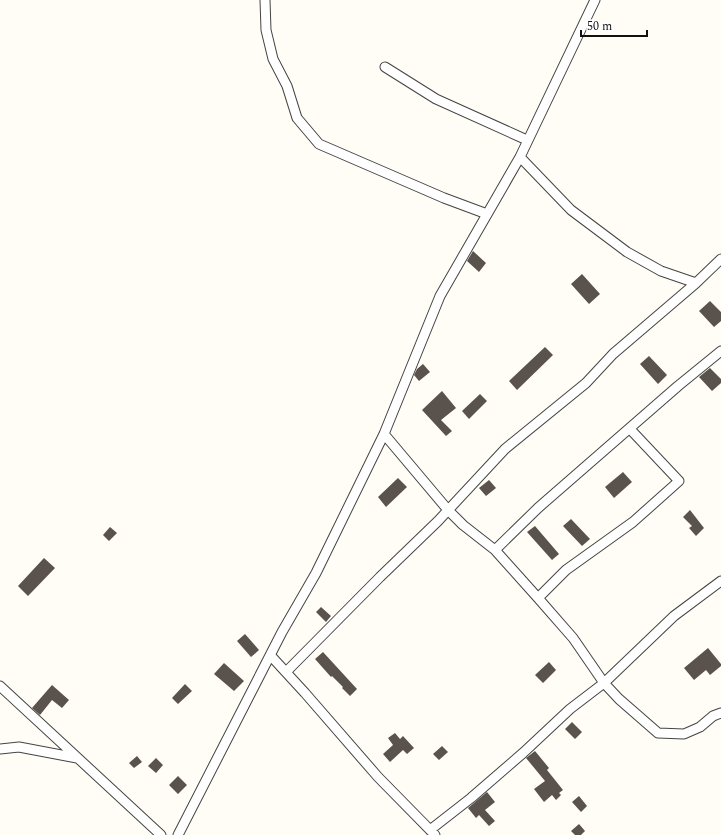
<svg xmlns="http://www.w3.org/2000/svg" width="721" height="835" viewBox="0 0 721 835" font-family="Spectral,serif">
  <rect width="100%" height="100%" fill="#fffdf5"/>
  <path fill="#5a524d" d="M473,251L486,263L479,272L467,261Z
    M582,274L600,294L589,304L571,284Z
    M710,301L721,312V321L714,327L699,311Z
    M545,347L553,355L517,390L509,381Z
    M649,356L667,375L658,384L640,364Z
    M423,364L430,372L419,381L414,375L417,369Z
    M710,368L721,379V383L712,391L699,377Z
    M442,391L456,408L441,420L452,431L446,436L422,410Z
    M480,394L487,401L469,419L462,411Z
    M623,472L632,482L614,498L605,487Z
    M398,478L407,487L386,507L378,497Z
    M489,480L496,488L486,496L479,488Z
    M690,510L704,528L696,536L689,528L692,526L683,517Z
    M571,519L590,539L582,546L563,526Z
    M535,526L559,554L552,560L527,532Z
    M110,527L117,533L109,541L103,535Z
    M44,558L55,568L28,596L18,586Z
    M321,607L331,616L326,622L316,612Z
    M245,634L259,650L251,657L237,641Z
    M708,648L721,664V666L710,675L706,670L694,680L684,668Z
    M323,652L357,689L350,696L342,688L343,687L332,676L331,677L315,659Z
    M549,662L556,670L543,683L535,675Z
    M224,663L244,681L234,691L214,674Z
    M185,684L192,691L178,704L172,698Z
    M52,685L69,700L62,708L52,700L40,715L32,708Z
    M572,722L582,732L575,739L565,729Z
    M395,733L400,739L403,736L414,748L407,754L403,750L390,762L383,754L393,745L388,738Z
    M442,746L448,752L439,760L433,754Z
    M535,751L549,768L547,770L563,790L559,793L561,795L556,800L552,795L544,802L534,789L545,781L526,758Z
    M137,756L142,762L134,768L129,763Z
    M156,758L163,765L156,773L148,766Z
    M178,776L187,785L178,794L169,785Z
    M487,792L495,802L485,810L495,821L489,826L479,815L476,818L468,808Z
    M579,796L587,806L581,812L572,802Z
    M579,824L585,831L581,835H575L571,831Z"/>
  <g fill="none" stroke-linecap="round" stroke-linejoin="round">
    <defs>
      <path id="street" d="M265,0L266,30L273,59L287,86L297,118L319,144L444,198L487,214
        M385,67L436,99L527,140
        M520,157L571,210L627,252L661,271L696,283
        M384,434L448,510L463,525L495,550L538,598L573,638L604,683L619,699L658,733L684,734L700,727L713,716L721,713
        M495,550L538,508L678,386L721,351
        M538,598L566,570L633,522L679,481L630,429
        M271,656L305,693L378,777L435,835
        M286,672L380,577L438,521L505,449L586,383L613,354L696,283L721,259
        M0,686L161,835
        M0,749L19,747L77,758
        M430,830L471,798L523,753L570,709L604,683L674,616L721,581
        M178,835L282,632L316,573L384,434L440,296L520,157L595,0"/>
    </defs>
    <use href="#street" stroke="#444" stroke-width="11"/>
    <use href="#street" stroke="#fff" stroke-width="9"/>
  </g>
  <path d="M581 30v6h66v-6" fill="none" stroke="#111111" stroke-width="2"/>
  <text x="587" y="30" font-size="12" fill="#111111" stroke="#ffffff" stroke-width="3" paint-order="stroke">50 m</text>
</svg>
